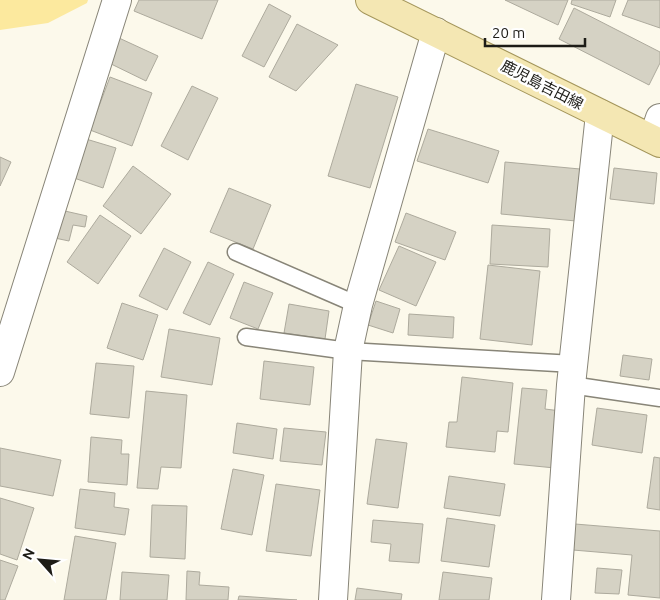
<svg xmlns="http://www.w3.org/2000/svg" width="660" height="600" viewBox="0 0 660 600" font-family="Ubuntu,'Noto Sans JP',sans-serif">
  <rect width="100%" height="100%" fill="#fcf9eb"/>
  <path fill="#fce99e" d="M0,0H88L87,3L48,23L0,30Z"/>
  <path fill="#d5d2c4" stroke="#adaa9d" d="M139,0H218L202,39L134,11Z
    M505,0H568L558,25Z
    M572,0H616L610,17L571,4Z
    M628,0H660V28L622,15Z
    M269,4L291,16L264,67L242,56Z
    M574,8L660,52V63L649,85L559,39Z
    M297,24L338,45L296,91L269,77Z
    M119,38L158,56L146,81L107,62Z
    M110,77L152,93L132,146L90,130Z
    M356,84L398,97L370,188L328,176Z
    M192,86L218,98L188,160L161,146Z
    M428,129L499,151L488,183L417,161Z
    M86,139L116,148L103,188L74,178Z
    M0,157L11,162L0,186Z
    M505,162L580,169L576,221L501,214Z
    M133,166L171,194L141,234L103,206Z
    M614,168L657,173L654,204L610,199Z
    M229,188L271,205L253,249L210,232Z
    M56,209L87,216L85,227L73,225L69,241L50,237Z
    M406,213L456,232L445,260L395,242Z
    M100,215L131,236L98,284L67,262Z
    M492,225L550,229L548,267L490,264Z
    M399,246L436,262L416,306L379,290Z
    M164,248L191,262L167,310L139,296Z
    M208,262L234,274L210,325L183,313Z
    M488,265L540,271L532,345L480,339Z
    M244,282L273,293L258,329L230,318Z
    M376,301L400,309L393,333L368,325Z
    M122,303L158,315L143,360L107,348Z
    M289,304L329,311L325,339L284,333Z
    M409,314L454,317L453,338L408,335Z
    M169,329L220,338L212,385L161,377Z
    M623,355L652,359L649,380L620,376Z
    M264,361L314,367L310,405L260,399Z
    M96,363L134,366L129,418L90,414Z
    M462,377L513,383L508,432L497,431L495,452L446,447L449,422H457Z
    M522,388L547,390L545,409L561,411L555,468L514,464Z
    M146,391L187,395L181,468L161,467L158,489L137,488Z
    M597,408L647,415L642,453L592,445Z
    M237,423L277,429L273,459L233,453Z
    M284,428L326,432L322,465L280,461Z
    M91,437L122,440L121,454H129L127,485L88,482Z
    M376,439L407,443L398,508L367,504Z
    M0,448L61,460L53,496L0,486Z
    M654,457L660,458V510L647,508Z
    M233,469L264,475L252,535L221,529Z
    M449,476L505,484L500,516L444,508Z
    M276,484L320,490L311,556L266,551Z
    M80,489L115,493L114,507L129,509L125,535L75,528Z
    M0,498L34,508L17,560L0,554Z
    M152,505L187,506L185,559L150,557Z
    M447,518L495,525L489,567L441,561Z
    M373,520L423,524L419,563L389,561L391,544L371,542Z
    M575,524L660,531V598L628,595L632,555L573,550Z
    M75,536L116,543L106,600H64Z
    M0,560L18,566L5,600H0Z
    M597,568L622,570L619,594L595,593Z
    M187,571L200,572L199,585L229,587L228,600H186Z
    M122,572L169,575L167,600H120Z
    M443,572L492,578L489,600H439Z
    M357,588L402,594L401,600H355Z
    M239,596L297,600H238Z"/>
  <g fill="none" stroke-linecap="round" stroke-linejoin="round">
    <defs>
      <path id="service" d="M236,252L358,305
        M246,337L348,351L574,364
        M571,385L660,398"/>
      <path id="minor" d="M653,139L660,118
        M0,372L117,0
        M333,600L348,351L358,305L436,32
        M556,600L571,385L600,114"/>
      <path id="primary" d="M370,0L660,143"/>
    </defs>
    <use href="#service" stroke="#888578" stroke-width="19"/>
    <use href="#minor" stroke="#888578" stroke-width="30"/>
    <use href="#primary" stroke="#a4965b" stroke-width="30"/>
    <use href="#service" stroke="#fff" stroke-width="16"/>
    <use href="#minor" stroke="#fff" stroke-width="28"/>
    <use href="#primary" stroke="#f4e7b3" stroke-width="28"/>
  </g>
  <g text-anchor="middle" stroke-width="5" stroke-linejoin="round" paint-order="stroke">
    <g font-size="15" fill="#1d1c17" stroke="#fff">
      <text transform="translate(542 85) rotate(27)" y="5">鹿児島吉田線</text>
    </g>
  </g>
  <g transform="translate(40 560) rotate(297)" stroke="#ffffff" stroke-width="4" paint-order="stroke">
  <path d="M0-4L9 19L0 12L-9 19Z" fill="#1d1c17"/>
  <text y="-8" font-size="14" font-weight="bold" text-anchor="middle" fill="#1d1c17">N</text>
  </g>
  <path d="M485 38v8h100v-8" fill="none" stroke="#1d1c17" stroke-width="2.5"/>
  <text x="492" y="38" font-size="15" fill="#1d1c17" stroke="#ffffff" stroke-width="4" paint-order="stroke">20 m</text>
</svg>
